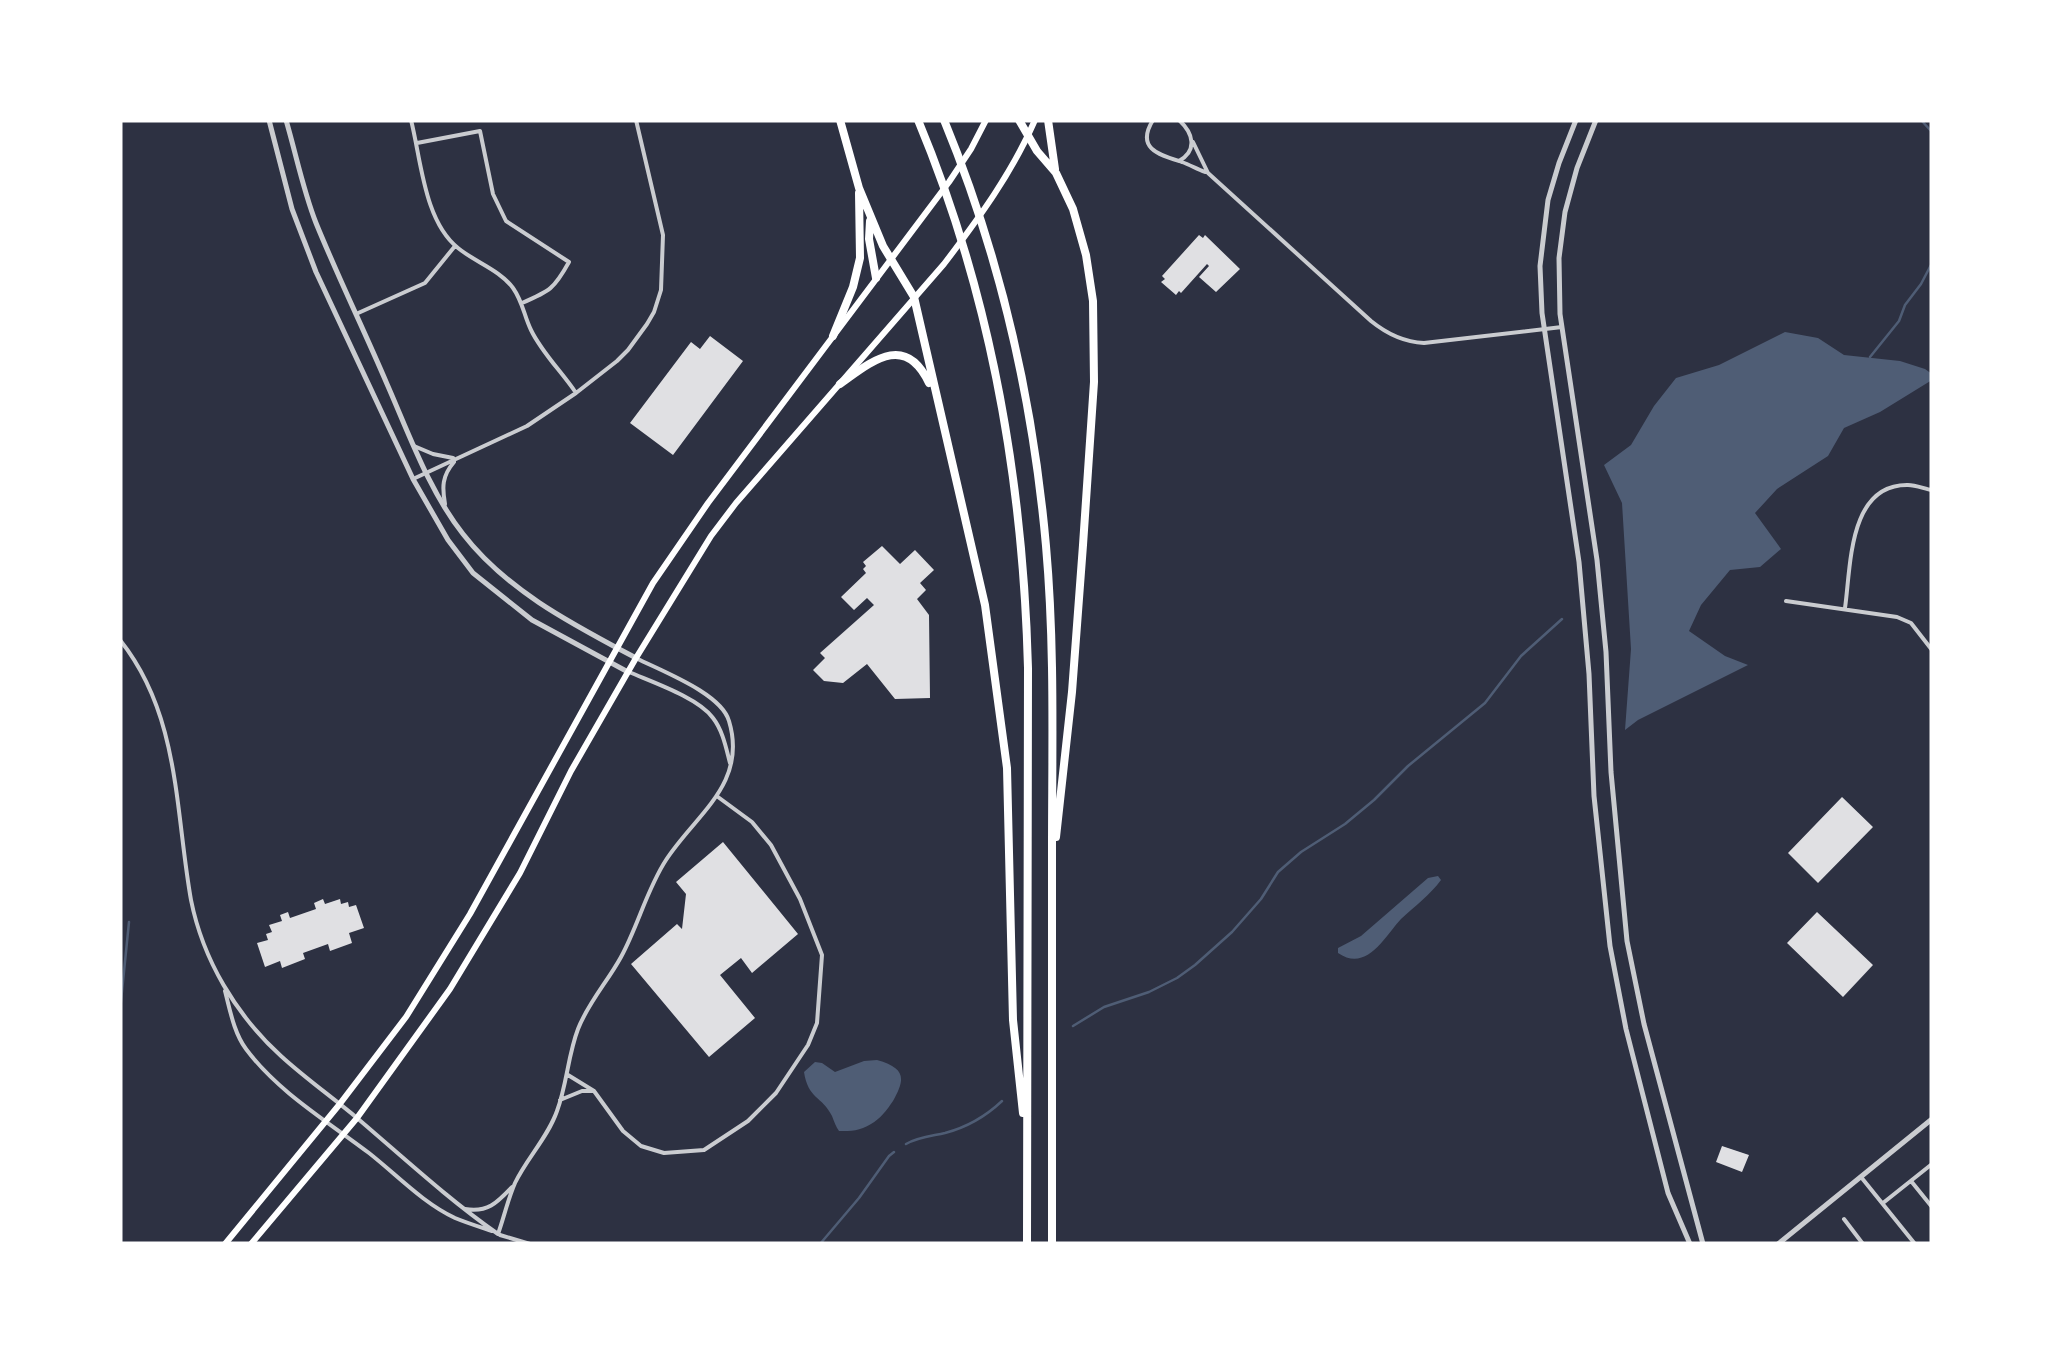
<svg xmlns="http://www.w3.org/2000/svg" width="2052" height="1364" viewBox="0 0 2052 1364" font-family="'Varela Round',sans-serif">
  <rect width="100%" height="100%" fill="#2d3142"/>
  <path fill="#4f5d75" d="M1785,332L1818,338L1844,355L1900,361L1925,369L1932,374V380L1880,412L1844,428L1828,456L1777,489L1755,513L1781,549L1760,567L1730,570L1701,605L1689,631L1725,656L1748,665L1638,720L1625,730L1631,649L1622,503L1604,465L1631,445L1654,406L1676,378L1719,365Z
    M1438,876L1441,880C1430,895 1415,906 1401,919C1385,936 1367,973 1338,953V948L1361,936L1428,878Z
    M877,1060C905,1068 906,1078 893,1101C887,1110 880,1119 871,1124C860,1131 851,1131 839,1131C836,1127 834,1121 832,1116C822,1096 808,1099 804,1072L815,1062L822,1063L835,1072L864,1061Z"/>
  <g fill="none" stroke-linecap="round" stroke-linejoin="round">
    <path stroke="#4f5d75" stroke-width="2.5" d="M1921,120L1932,132
      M1870,357L1899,321L1905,305L1921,284L1932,263
      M120,1011L129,922
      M1073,1026L1104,1007L1149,992L1177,978L1195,965L1232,932L1261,899L1278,872L1301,852L1345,824L1374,800L1408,766L1485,703L1521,656L1562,619
      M906,1144C918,1137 932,1136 945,1133C968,1127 985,1117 1002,1101
      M820,1244L859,1198L889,1156L894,1152"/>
  </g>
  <path fill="#e0e0e3" d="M1199,235L1203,238L1205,235L1240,269L1216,292L1199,277L1209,266L1207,264L1181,293L1179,291L1176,295L1161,282L1165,279L1162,276Z
    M710,336L743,361L673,455L630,423L691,342L700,349Z
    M882,546L900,564L915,550L934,570L920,583L926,590L917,599L929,615L930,698L895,699L867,664L843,683L824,681L813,670L825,658L820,653L874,605L867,598L854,610L841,597L866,573L863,569L866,566L863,562Z
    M1842,797L1873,827L1818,883L1788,853Z
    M723,842L798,934L752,973L741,958L720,975L755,1018L709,1057L631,964L677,924L682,929L686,894L676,882Z
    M323,899L325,904L340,899L341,904L348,902L349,907L356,905L364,928L349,933L352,943L330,951L328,944L303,953L305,959L282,968L280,961L265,967L257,943L268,940L266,934L272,932L269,925L282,921L280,915L288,912L290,918L316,909L314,903Z
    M1817,912L1873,965L1843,997L1787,943Z
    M1722,1146L1749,1155L1742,1172L1716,1162Z"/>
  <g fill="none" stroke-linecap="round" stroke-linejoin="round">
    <path stroke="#caccd0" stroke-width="4" d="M411,120C421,159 424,221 458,248C475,262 500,270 513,288C523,302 524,316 531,330C542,353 562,372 576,393
      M1153,120C1135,149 1160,155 1182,162C1190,165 1197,169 1205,172
      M1193,142L1208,173L1371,321C1387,334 1403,342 1424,343L1562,327
      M417,143L480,131L493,194L506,221L569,262C554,289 550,291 522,303
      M1179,161C1198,150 1193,133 1179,120
      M356,314L425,283L455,246
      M414,446L433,454L453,458
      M413,479L527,426L576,393L617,361L628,350L647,324L654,312L661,290L663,235L636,120
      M445,504C442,487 442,476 454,462
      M1786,601L1897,617L1911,623L1932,650
      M1845,608C1851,567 1848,484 1908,485C1916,485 1925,489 1932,490
      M120,640C180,715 175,810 191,900C203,960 236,1015 281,1056C305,1078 332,1097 357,1118C404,1158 448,1199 498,1234
      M629,672C652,682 699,698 713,718C723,731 726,748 730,763
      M225,991C230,1010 234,1033 246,1049C278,1092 327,1121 369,1153C397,1175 423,1203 455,1218C467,1223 480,1227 492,1231
      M568,1075L594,1091L623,1131L641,1146L664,1153L704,1150L748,1121L776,1093L808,1045L817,1023L822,955L800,899L771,845L752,822L718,797
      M560,1100L582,1091H594
      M1861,1177L1915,1244
      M1911,1181L1932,1207
      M1883,1203L1932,1164
      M465,1209C487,1213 497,1203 512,1187
      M1844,1219L1863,1244
      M498,1234C504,1217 508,1199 515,1183C527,1158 548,1137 557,1111C567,1084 568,1055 578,1029C588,1003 608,981 621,957C638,926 647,889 666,860C695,815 748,784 729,721C721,693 661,671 636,658
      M500,1235L530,1244"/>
    <path stroke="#caccd0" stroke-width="5" d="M269,120L292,209L316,272L413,479L448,540L473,573L532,620L628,672
      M286,120C296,154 303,190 316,223C338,277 364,330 387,384C409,434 429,491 463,534C507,591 574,625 636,658
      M1576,120L1559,163L1548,200L1540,266L1542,313L1579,562L1589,674L1594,796L1610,946L1626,1029L1668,1193L1690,1244
      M1596,120L1577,168L1565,212L1559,258L1560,314L1597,560L1606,652L1611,772L1627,941L1644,1024L1703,1244
      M1778,1244L1932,1119"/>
    <path stroke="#fff" stroke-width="6" d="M225,1244L339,1105L406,1017L470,914L653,583L708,503L949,182L971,149L986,120
      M251,1244L357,1118L450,989L520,873L571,771L636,658L711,536L736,503L944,264C979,218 1012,173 1035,120"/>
    <path stroke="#fff" stroke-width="8" d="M840,120L859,188L883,246L914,297L985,605L1007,768L1013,1020L1023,1113
      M918,120C991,295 1023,479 1028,668L1027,1244
      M944,120C1000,256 1033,400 1046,546C1055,647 1052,749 1052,850C1052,981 1052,1113 1052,1244
      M1019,120L1037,151L1056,173L1073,209L1086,255L1093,301L1094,382L1083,545L1072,692L1056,837
      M1048,120L1055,169
      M870,221L869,239L876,278
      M833,336L853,287L860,258L859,193
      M840,384C871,362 905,332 929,383"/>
  </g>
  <rect width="2052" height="1364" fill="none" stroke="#ffffff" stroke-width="245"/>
</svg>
